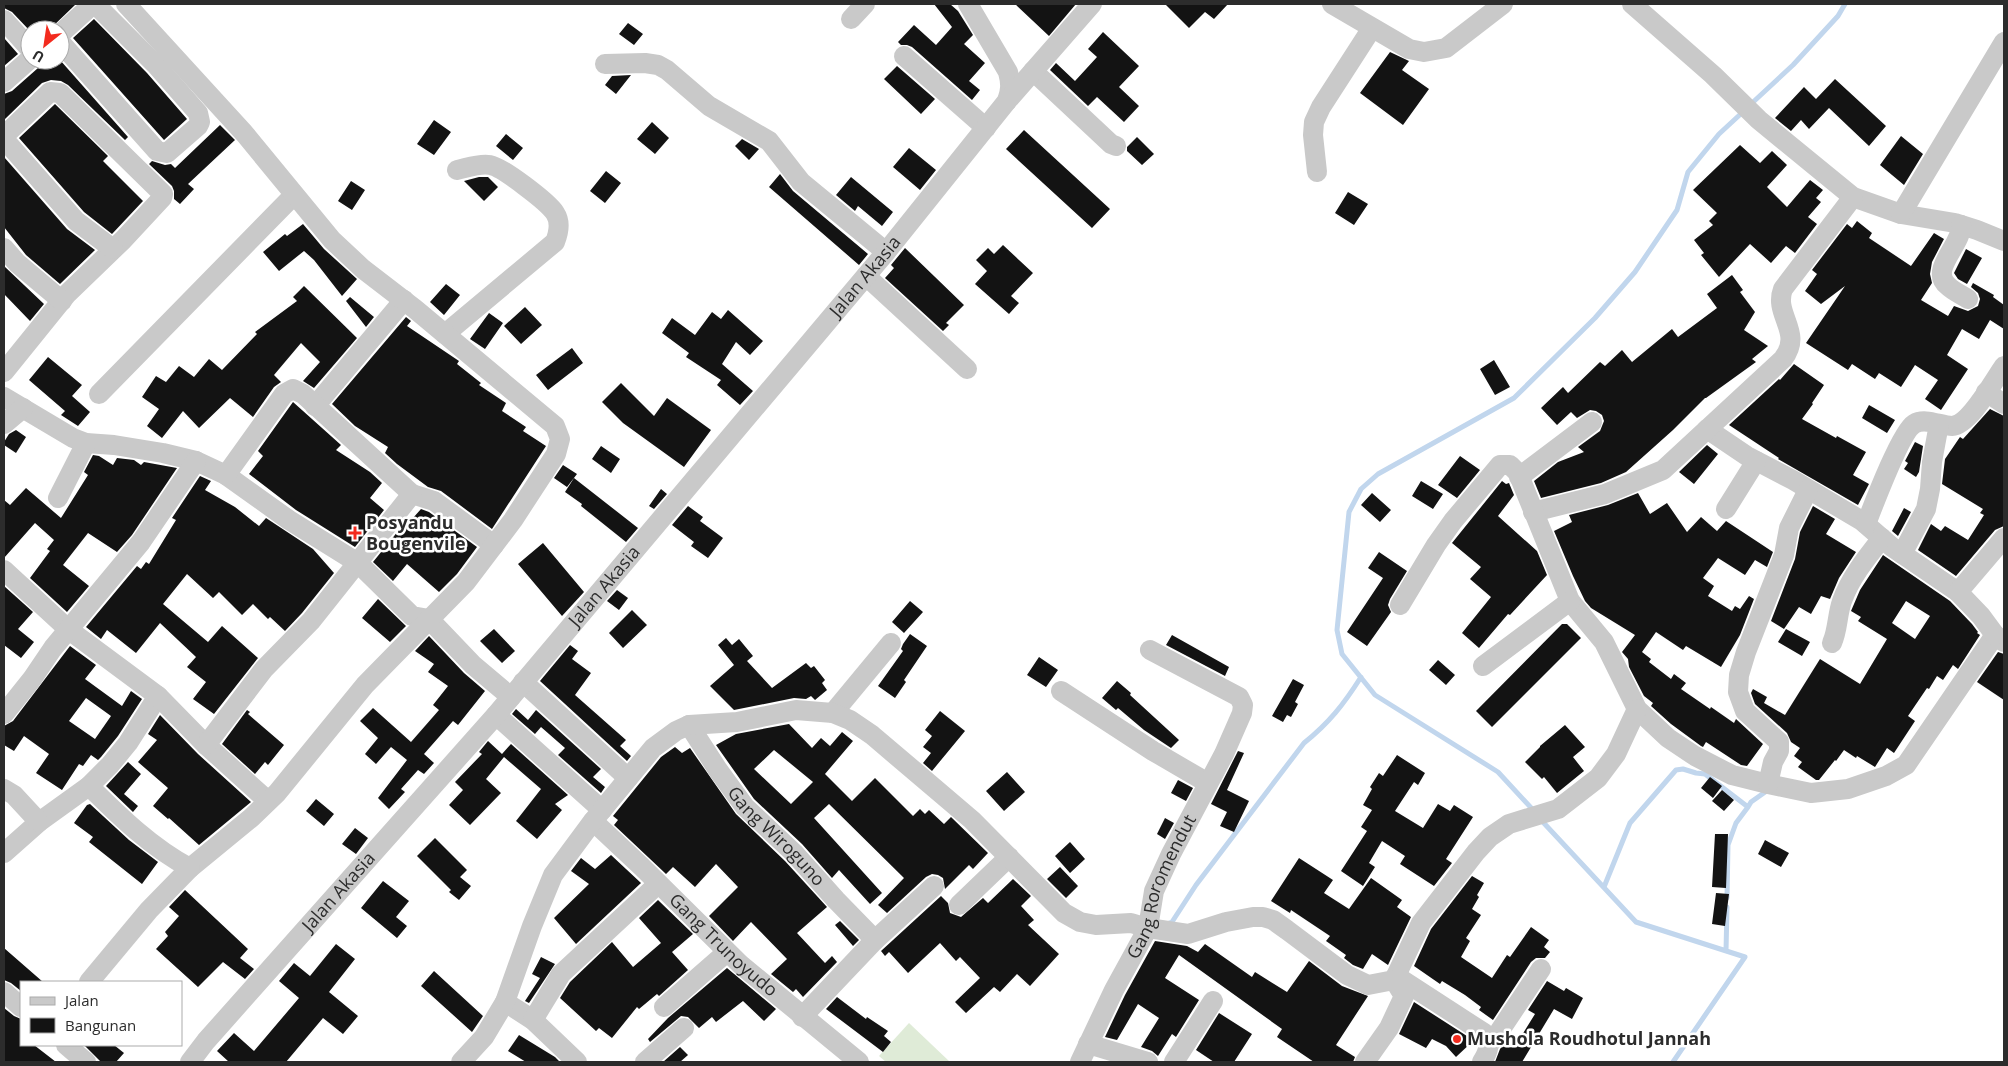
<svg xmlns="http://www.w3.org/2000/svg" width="2008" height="1066" viewBox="0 0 2008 1066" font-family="'Open Sans',sans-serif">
  <rect width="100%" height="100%" fill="#fff"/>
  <path fill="#dfebd7" d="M909,1023L950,1062H886L879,1056Z"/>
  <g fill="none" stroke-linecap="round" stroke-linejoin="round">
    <path stroke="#c1d6ed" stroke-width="5" d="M1751,104L1793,65L1838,16L1845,4
      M1534,811L1498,772L1375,695L1342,654L1337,630L1349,512L1361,489L1378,474L1514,398L1595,318L1635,272L1677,210L1688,172L1719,134L1745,110
      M1541,820L1636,922L1745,957L1673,1062
      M1604,887L1630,823L1676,770L1683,769L1696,773L1705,774L1748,807L1751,802L1768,790
      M1727,898L1728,845L1736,823L1748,807
      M1167,924L1172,922L1196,885L1304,743C1329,723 1344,704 1361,677
      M1726,951L1727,907"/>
  </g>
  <path fill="#131313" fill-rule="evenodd" d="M4,4H74L75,5L49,30L30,31L12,12L4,8Z
    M934,4H950L958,11L973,35L964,44L985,63L969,81L980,90L972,100L912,47L907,45H901L898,42L914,25L936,45L952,27Z
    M1015,4H1076L1049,36Z
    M1165,4H1228L1214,19L1205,12L1189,28Z
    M94,19L147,73L187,119L164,140L73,38Z
    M628,23L643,34L634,45L619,34Z
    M1103,32L1139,66L1119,87L1139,106L1124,122L1097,97L1088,106L1050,70L1056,63L1075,81L1097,57L1088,49Z
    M4,38L18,54L4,66Z
    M1390,52L1409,61L1402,70L1429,89L1403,125L1360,93Z
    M42,60H60L128,137L125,140L68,85L61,81L51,80L42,83L4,120V94L12,91L38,68Z
    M897,66L935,99L921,114L884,79Z
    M631,75L616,94L605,85L612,76Z
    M1835,79L1886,126L1869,146L1829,108L1809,129L1801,120L1791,131L1775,118L1804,87L1816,99Z
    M55,104L108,156L103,161L143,201L112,234L84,212L19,138Z
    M434,120L451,132L434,155L417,144Z
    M652,122L669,138L655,154L637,139Z
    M220,125L235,140L188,184L194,189L180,204L174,199V191L172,186L149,164L152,161L165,165L171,164L175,168Z
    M1024,130L1110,209L1092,228L1006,149Z
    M506,134L523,148L513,160L496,146Z
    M1901,136L1923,154L1904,185L1880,165Z
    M1137,137L1154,154L1142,165L1127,151V147Z
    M742,139L759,149L749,160L735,146Z
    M1740,145L1760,163L1772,151L1787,165L1767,187L1787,207L1810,180L1823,190L1816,198L1821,202L1808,217L1817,224L1795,253L1786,246L1771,263L1750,244L1719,277L1701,255L1704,253L1694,240L1713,225L1709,221L1717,213L1693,190Z
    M909,148L936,170L920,190L893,167Z
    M4,157L67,229L95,250L60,284L26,255L4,227Z
    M606,171L621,183L605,203L590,191Z
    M780,174L793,191L868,254L859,265L769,187Z
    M479,177H488L498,187L484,201L464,181Z
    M851,177L893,212L882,226L858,206L855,211L836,195Z
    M351,181L365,190L352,210L338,201Z
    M1348,192L1368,204L1354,225L1335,213Z
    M1857,221L1872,233L1869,238L1911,266L1934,233L1944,239L1932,262L1930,274L1932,283L1921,300L1948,316L1954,306L1968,311L1978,306L1980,299L1978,293L1971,287L1973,283L1994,295L1993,297L2004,305V329L1990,320L1979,339L1962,329L1947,355L1968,369L1941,410L1925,399L1938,380L1915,365L1901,387L1879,373L1875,379L1852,364L1848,370L1806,343L1845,286L1821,304L1805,291L1817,274L1812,270L1847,224L1852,228Z
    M303,224L324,249L357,279L342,296L314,260L304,251L279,271L263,252L285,234L287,236Z
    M1003,245L1033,273L1011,296L1019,303L1009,314L975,284L987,271L976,260L988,248L994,254Z
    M905,248L964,305L946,323L949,325L943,331L885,278L894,268L891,265Z
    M1966,249L1982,258L1967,284L1958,279L1954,273Z
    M4,266L44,304L30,321L4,294Z
    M1732,275L1743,290L1740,292L1755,312L1744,330L1768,346L1752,359L1756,362L1706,398H1705L1673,430L1626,472L1601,483L1541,498L1534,481L1558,462L1584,452L1578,447L1600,431L1604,421L1602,415L1596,411L1590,410L1577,418L1571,412L1557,425L1541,408L1563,387L1568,393L1600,362L1605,366L1622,350L1632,362L1672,329L1678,337L1717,308L1707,294Z
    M446,284L460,295L444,315L430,302Z
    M304,286L357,338L314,388L303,381L320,362L301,343L274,375L281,382L274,387L253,417L230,398L199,428L183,411L162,438L147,426L159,409L142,397L156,376L166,382L179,366L194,377L209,359L222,370L257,334L255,332L297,301L293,297Z
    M350,297L374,317L366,327L346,301Z
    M525,307L542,325L521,344L504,326Z
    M728,310L763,341L750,355L736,342L722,364L753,391L740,405L717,385L721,380L686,357L689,353L662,333L672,318L695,335L712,312L721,319Z
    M489,313L503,323L485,349L470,339Z
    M406,317L411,321L407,326L459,361L457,364L481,383L479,385L506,403L502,411L526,427L523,431L546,446L492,529L441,491L428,487L397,464L385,453L388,447L355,426L332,404Z
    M572,348L583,363L548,390L536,375Z
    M48,357L82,385L72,396L90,412L78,426L61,415L65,411L29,380Z
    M1494,360L1510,387L1495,395L1480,369Z
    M1794,364L1824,385L1812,403L1813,404L1802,419L1836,438L1837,436L1866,452L1853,475L1869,484L1858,505L1778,459L1779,458L1729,425L1779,379L1780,380Z
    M621,383L654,416L667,398L711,430L684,467L623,423L602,402Z
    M293,402L341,445L336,450L370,472L382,483L370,498L384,510L355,547L296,510L249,474L263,456L258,451Z
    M1869,405L1895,420L1887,433L1862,418Z
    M1990,409L2004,416V526L1995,530L1956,576L1918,550L1931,524L1941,531L1945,526L1968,540L1984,515L1980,513L1983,509L1942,484L1945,459L1960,437L1963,439Z
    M16,430L26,437L16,453L4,445V442L9,434Z
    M1915,442L1923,446L1919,472L1916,477L1904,469L1908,463L1905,461Z
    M1707,445L1718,454L1694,484L1679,472Z
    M601,446L620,459L611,473L592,459Z
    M93,455L99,456L113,465L117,458L134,460L141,465L144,462L177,468L132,535L117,552L88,533L63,565L89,586L67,612L30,578L50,551L47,549L54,540L35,523L4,558V500L10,505L26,488L61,518L88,475L84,472Z
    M1460,456L1480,470L1457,498L1438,485Z
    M563,465L577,474L567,487L554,478Z
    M200,476L211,481L205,490L235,507L259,526L266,518L313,549L334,573L302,613L285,631L270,617L268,619L253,604L242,615L219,592L213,598L187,574L163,604L208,642L222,626L258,658L214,714L193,699L206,682L187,667L196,657L160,623L136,653L107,630L101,639L86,627L137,566L141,569L146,562L149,564L176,520L172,518Z
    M574,478L638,528L626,542L581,506L582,504L565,492Z
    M1421,481L1443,494L1433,509L1412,496Z
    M1502,481L1506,484L1509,483L1514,495L1498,516L1537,551L1547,575L1510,615L1508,614L1479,648L1462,633L1491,597L1470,579L1481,567L1452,543Z
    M661,489L667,494L654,509L649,506Z
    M1372,493L1391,510L1380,522L1361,505Z
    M1638,493L1650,514L1667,503L1687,532L1701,517L1717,531L1726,521L1773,552L1767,567L1755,560L1745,575L1718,558L1703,578L1714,586L1708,596L1732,611L1735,606L1740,609L1749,596L1754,599L1740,635L1721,667L1686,646L1683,650L1656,632L1642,652L1651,659L1649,662L1671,679L1674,674L1686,683L1681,689L1710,709L1711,707L1734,723L1736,719L1763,744L1747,766L1741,765L1706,742L1703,747L1701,746L1671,724L1651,706L1653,703L1644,696L1629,667L1628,659L1622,652L1635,635L1591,608L1585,601L1573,576L1554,531L1572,522L1569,515L1608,505Z
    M688,506L703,517L700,521L723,538L708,558L691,546L694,542L672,525Z
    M1813,506L1835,519L1826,534L1856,552L1839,578L1830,599L1821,596L1811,614L1799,607L1784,629L1771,621L1795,559L1800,532Z
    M1904,508L1911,512L1898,536L1892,531Z
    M421,509L429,512L477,547L457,574L439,592L407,564L393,581L373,562L403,525L405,527Z
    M543,543L584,592L562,616L518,564Z
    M1379,552L1407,571L1390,599L1388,605L1391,612L1367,646L1347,632L1383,578L1368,568Z
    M1883,555L1950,601L1972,624L1978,632L1977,633L1980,635L1958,669L1953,665L1943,680L1937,676L1929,689L1927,688L1908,716L1915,721L1894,753L1887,748L1875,767L1857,756L1856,758L1844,750L1836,761L1835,760L1819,780H1816L1798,767L1802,762L1794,756L1800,748L1791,742L1787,733L1755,704L1751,693L1753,689L1767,697L1764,703L1785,715L1820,659L1860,684L1887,639L1858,621L1861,617L1851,611L1860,590ZM1906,601L1930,616L1915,639L1892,623Z
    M4,586L33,612L18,629L34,642L21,658L4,645Z
    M617,590L628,598L619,610L607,601Z
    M378,599L406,626L390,642L362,618Z
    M910,601L923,612L904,633L892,622Z
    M632,610L647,625L623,648L609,633Z
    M1562,624H1567L1581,638L1492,727L1476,711Z
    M494,629L515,651L502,663L480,641Z
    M1786,629L1810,642L1802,656L1778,642Z
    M910,634L927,646L904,680L906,682L895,698L878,686L903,651L901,649L903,644Z
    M1172,635L1229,667L1225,676L1166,645Z
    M429,636L464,673L485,691L458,725L453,721L424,754L434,763L424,774L418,770L401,789L405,792L389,809L378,798L407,760L391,747L376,764L365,754L378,738L360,721L373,708L411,742L439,710L433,705L448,686L428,672L434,664L415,651Z
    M726,638L732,645L739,639L753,656L747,661L772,688L806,663L811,668L814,666L825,680L822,683L827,690L815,700L811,696L806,699L794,698L734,710L710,686L734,665L718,645Z
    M570,645L578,651L572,659L591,673L575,695L626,740L620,746L631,756L627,761L540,681Z
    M70,646L96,665L85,679L122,706L131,691L142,699L118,736L101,757L98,760L91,755L83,766L79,764L62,790L36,773L49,754L24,736L14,751L4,745V726L13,721ZM86,698L111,716L95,739L69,721Z
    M1998,652L2004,654V700L1977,682Z
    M1039,657L1058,670L1046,687L1027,675Z
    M1438,660L1455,675L1446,685L1429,670Z
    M1293,679L1304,685L1295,702L1298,704L1291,717L1287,715L1283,722L1272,716Z
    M1117,681L1131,693L1130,695L1179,740L1171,748L1144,730L1118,708L1116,710L1102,698Z
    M516,709L528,720L536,710L601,769L593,777L605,787L601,793L558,755L565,748L541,727L535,734L512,714Z
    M247,710L250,712L248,714L284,745L268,765L265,762L255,774L222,744Z
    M940,711L965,731L932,771L923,763L931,753L923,747L932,736L925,730Z
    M160,715L198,754L251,802L199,845L169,818L168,819L153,806L168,788L138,762L157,740L148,734Z
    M789,724L812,748L821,738L830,746L842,732L853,741L825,774L852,801L875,778L913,816L920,809L925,814L929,810L944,824L951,817L988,853L973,869L969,865L945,889L943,878L938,875L932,874L926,877L887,913L878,905L904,878L829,804L814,818L882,893L870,904L839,870L832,878L802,844L754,799L716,745L736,734ZM774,750L813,782L791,804L754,769Z
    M1565,725L1585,747L1573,757L1584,771L1557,793L1544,777L1542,779L1525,762L1540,747V746Z
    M488,741L502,754L511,744L568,795L555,804L562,810L537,839L516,821L541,789L504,757L486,779L501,793L470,825L449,805L463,790L455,782L482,754L479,752Z
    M675,747L682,753L690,748L736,814L785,861L827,907L797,933L825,963L832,956L837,962L803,997L796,989L793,992L771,974L787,959L751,922L733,941L709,916L738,887L716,864L695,887L673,867L666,874L614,825L618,820L613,816L661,757Z
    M1238,751L1244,753L1227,790L1249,801L1234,832L1220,826L1227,812L1211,804Z
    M1397,755L1425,773L1418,785L1414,782L1395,811L1423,828L1438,804L1450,811L1454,805L1473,817L1446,859L1452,863L1434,886L1400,864L1405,856L1382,841L1369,863L1375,867L1363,886L1341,871L1367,831L1361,827L1372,810L1363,805L1372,789L1370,787L1379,773L1383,776Z
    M128,762L141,774L124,794L138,806L133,812L106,786Z
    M1007,772L1025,792L1004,811L986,791Z
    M1710,777L1722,786L1713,798L1701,788Z
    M1178,780L1193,788L1186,801L1171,793Z
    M1722,790L1734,800L1724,811L1712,801Z
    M316,799L334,814L324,826L306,811Z
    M90,804L129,840L158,862L142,884L89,842L93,837L74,823L87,805Z
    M1165,818L1174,823L1165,839L1157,834Z
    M355,828L368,838L356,854L342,844Z
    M1715,834H1728L1726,888L1712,887Z
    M435,838L467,870L460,877L471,886L459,900L449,892L451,890L417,856Z
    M1765,840L1789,853L1781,867L1758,854Z
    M1070,842L1085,859L1070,873L1055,856Z
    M611,855L641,883L576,944L554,918L589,884L571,871L581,858L595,869Z
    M1299,858L1333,880L1324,893L1349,909L1371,878L1402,900L1397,907L1411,917L1388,965L1372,954L1363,969L1353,965L1344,958L1346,955L1326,941L1330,936L1291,910L1290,913L1271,901Z
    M1060,867L1078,886L1066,898L1047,879Z
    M1472,876L1484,883L1477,895L1479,897L1472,909L1481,915L1466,938L1470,941L1461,957L1492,978L1507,955L1510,957L1531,927L1549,940L1544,947L1550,952L1545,958H1536L1531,962L1493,1020L1479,1010L1481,1007L1465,995L1442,981L1440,984L1414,966L1431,929Z
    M1013,879L1031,896L1021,906L1034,920L1028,925L1059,954L1030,986L1017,974L1000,992L994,987L966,1013L955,1002L980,978L960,957L956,961L940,943L908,973L889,952L885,956L881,951L941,896L948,903L950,913L961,917L983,898L988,903Z
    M383,881L409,901L396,917L407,926L397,938L361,908Z
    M185,890L248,949L240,958L254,969L245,979L223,962L198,987L156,949L168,936L165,932L179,916L169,907Z
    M1716,893L1729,894L1725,926L1712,924Z
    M658,900L693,934L672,952L688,970L659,996L657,994L639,1009L637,1007L612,1038L599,1028L596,1031L560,998L570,982L612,942L633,967L661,943L639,918Z
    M840,921L859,940L853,946L835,925Z
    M1155,941L1187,946L1198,952L1205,944L1252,977L1255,972L1287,992L1309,961L1342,986L1368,996L1336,1045L1355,1057L1353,1062H1314L1277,1037L1282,1029L1179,955L1165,978L1199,1000L1176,1037L1172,1034L1158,1056L1152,1051L1141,1047L1159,1018L1138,1004L1117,1040L1105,1037L1125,995Z
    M336,944L355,959L329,992L358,1016L343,1034L323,1018L286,1062H229L217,1051L234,1033L254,1051L299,998L279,981L294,963L310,976Z
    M4,948L43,982H21V991L11,983L4,980Z
    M541,957L555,964L529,1003L525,1001L540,978L532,974Z
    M727,968L776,1009L764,1021L743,1001L716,1022L712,1017L699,1028L688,1017L681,1016L650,1042L648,1039L668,1018Z
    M434,971L483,1016L472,1032L421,986Z
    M1547,981L1564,991L1566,988L1583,998L1572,1019L1554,1009L1522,1062H1495L1500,1049L1509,1038L1517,1043L1535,1014L1528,1010Z
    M837,997L866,1019L867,1017L888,1031L884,1036L891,1042L883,1052L826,1009Z
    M1414,1002L1470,1038L1473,1041L1456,1057L1446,1046L1432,1039L1426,1048L1399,1034Z
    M4,1008L14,1016L21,1019V1045H34L56,1062H4Z
    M1219,1013L1252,1034L1234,1062H1214L1196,1050Z
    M519,1035L555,1057L560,1062H526L508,1051Z
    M84,1045H114L124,1053L116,1062H101Z
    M680,1047L688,1055L680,1062H663Z"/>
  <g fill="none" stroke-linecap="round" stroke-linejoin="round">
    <g stroke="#c9c9c9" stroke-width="20">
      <path d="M968,4L1008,72C1011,83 1011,90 1007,101"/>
      <path d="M1332,4L1409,49L1424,52L1446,48L1503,4"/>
      <path d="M1632,4L1713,75L1759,120L1853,197L1901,214L1955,223L1977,230L2004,241"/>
      <path d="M851,19L865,4"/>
      <path d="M4,20L30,49"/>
      <path d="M60,34L93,4"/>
      <path d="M60,42L157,151L167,153L198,126L200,122L198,113L156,65L95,4"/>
      <path d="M904,56L986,128"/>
      <path d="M605,64L645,63L658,65L667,70L709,106L769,141L801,182L886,252"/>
      <path d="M1033,71L1111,144L1116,146"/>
      <path d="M4,82L30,59"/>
      <path d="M4,136L50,92L60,93L163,194L162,198L123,240L67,294L4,372"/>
      <path d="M4,139L76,221L113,249"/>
      <path d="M1317,172L1313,135L1314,122L1321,107L1372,28"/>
      <path d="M1901,214L2004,42"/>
      <path d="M1961,225C1963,244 1928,270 1948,286C1953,291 1962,295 1968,299"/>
      <path d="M4,248L17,263L62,301"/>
      <path d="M866,276L967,369"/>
      <path d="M445,334L555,242C559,232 561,222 555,213C548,202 502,167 490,165C479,163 467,168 457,170"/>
      <path d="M1986,392L2004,404"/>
      <path d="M99,394L294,195"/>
      <path d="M4,397L73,438L86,443L114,445L163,453L196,461L226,475L289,520L358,563L412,616L429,619L473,665L511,697"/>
      <path d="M315,406L404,300"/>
      <path d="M4,424L23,408"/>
      <path d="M1707,429L1747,456L1793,480L1862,521L1892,547L1958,592"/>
      <path d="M1519,477L1592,422"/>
      <path d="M412,494L434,501L494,545"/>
      <path d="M58,498L86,443"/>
      <path d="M1726,509L1756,461"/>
      <path d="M1533,512L1605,494L1663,470L1783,359C1804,332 1773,315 1783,289L1853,197"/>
      <path d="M1866,524C1873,506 1901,432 1914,424C1925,417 1941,426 1952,426C1970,425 1994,380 2004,366"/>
      <path d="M1902,554L1926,509L1930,489L1932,462L1939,424"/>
      <path d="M4,570L69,630L158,696L128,743L110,765L89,786L39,822L4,853"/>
      <path d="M1400,605L1436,545L1453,521L1500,465H1510L1518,473L1570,601L1604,642L1637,709L1668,738L1695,756L1732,775L1768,784L1811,793L1848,789L1886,776L1906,765L1995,635L2004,642"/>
      <path d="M1995,635L1981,616L1958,592L2004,538"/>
      <path d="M1832,643C1838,630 1837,615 1842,601C1850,578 1867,557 1882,538"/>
      <path d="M1483,666L1570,601"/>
      <path d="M523,682L628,778"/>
      <path d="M1061,691L1153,751L1208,783"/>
      <path d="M158,696L206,745L268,801"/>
      <path d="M833,713L891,643"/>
      <path d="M4,714L32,679L53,648L141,542L196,461"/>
      <path d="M496,715L602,810"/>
      <path id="s1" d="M689,725L718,770L745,807L794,853L836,900L875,940"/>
      <path d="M206,745L264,669L311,621L412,494L303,394L293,389L284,394L226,475"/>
      <path d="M1768,784L1773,762L1779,751V742L1745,711L1738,692L1739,675L1746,652L1784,555L1789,528L1808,490"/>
      <path d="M89,786C119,816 152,848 190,868L251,818L277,793L365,685L466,582L513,520L556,454L560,439L555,426L415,309L363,269L332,240L244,133L126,4"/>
      <path d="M4,789L14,795L39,822"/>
      <path id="s2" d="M593,821L642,867L741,965L859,1062"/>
      <path d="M959,905L1009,857"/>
      <path d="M1396,976L1484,1033C1492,1043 1488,1052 1482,1062"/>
      <path d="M89,982L149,910L190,868"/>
      <path d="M4,992L21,1007"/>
      <path d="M505,1002L533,1020L577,1062"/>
      <path d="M664,1007L727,952"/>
      <path d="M802,1017L875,940L934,886"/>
      <path d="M533,1020L561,974L658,884"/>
      <path d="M1489,1043L1495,1038L1541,969"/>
      <path d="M1088,1044L1148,1062"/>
      <path d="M66,1045L86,1062"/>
      <path id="s3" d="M190,1062L206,1041L496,715L886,252L1007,101L1092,4"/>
      <path d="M461,1062L484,1037L505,1002L532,926L553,875L593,821L653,748L676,731L689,725L737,722L796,710L833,713L850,720L872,735L972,820L1064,913L1080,922L1096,925L1131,923L1148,928L1188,934L1226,922L1253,917H1263L1273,920L1287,930L1347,975L1368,985L1394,980L1421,923L1476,852L1490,837L1509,824L1558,809L1598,778L1616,754L1637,709"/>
      <path d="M645,1062L684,1028"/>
      <path id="s4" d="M1080,1062L1114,990L1148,928L1154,891L1171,854L1224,754L1242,713L1243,705L1239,697L1150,650"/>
      <path d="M1174,1062L1213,1001"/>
      <path d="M1365,1062L1389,1028L1404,996L1394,980"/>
    </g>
  </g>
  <g fill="#f32b1e" stroke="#fff" stroke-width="2">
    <path d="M352.5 525.5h5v5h5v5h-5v5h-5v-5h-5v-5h5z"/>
    <circle cx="1457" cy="1039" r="5"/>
  </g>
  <g text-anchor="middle" stroke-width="5" stroke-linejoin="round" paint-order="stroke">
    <g font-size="18" fill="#2c2c2c" stroke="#fff">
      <text dy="6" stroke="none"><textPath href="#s3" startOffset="1036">Jalan Akasia</textPath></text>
      <text dy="6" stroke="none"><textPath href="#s3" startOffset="631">Jalan Akasia</textPath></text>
      <text dy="6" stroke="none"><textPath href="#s1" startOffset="142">Gang Wiroguno</textPath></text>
      <text dy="6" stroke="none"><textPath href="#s4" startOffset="194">Gang Roromendut</textPath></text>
      <text dy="6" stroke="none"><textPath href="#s3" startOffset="226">Jalan Akasia</textPath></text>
      <text dy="6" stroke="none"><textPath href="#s2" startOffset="180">Gang Trunoyudo</textPath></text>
    </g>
    <g font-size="18" font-weight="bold" fill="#2c2c2c" stroke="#fff" text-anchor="start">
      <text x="366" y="529">Posyandu<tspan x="366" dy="21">Bougenvile</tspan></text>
      <text x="1467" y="1045">Mushola Roudhotul Jannah</text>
    </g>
  </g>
  <rect width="2008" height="1066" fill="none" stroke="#2c2c2c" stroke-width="10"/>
  <rect x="20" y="981" width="162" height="65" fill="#ffffff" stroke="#ababab"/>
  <rect x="30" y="997" width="25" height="8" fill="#c9c9c9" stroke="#ababab"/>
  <text x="65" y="1006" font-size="15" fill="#2c2c2c">Jalan</text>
  <rect x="30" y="1018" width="25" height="15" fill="#131313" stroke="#ababab"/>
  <text x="65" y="1031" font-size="15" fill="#2c2c2c">Bangunan</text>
  <g transform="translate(45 45) rotate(210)"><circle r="24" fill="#ffffff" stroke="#ababab"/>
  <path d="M0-4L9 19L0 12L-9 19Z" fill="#f32b1e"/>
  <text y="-8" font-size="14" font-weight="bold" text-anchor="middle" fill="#2c2c2c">U</text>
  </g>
</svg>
